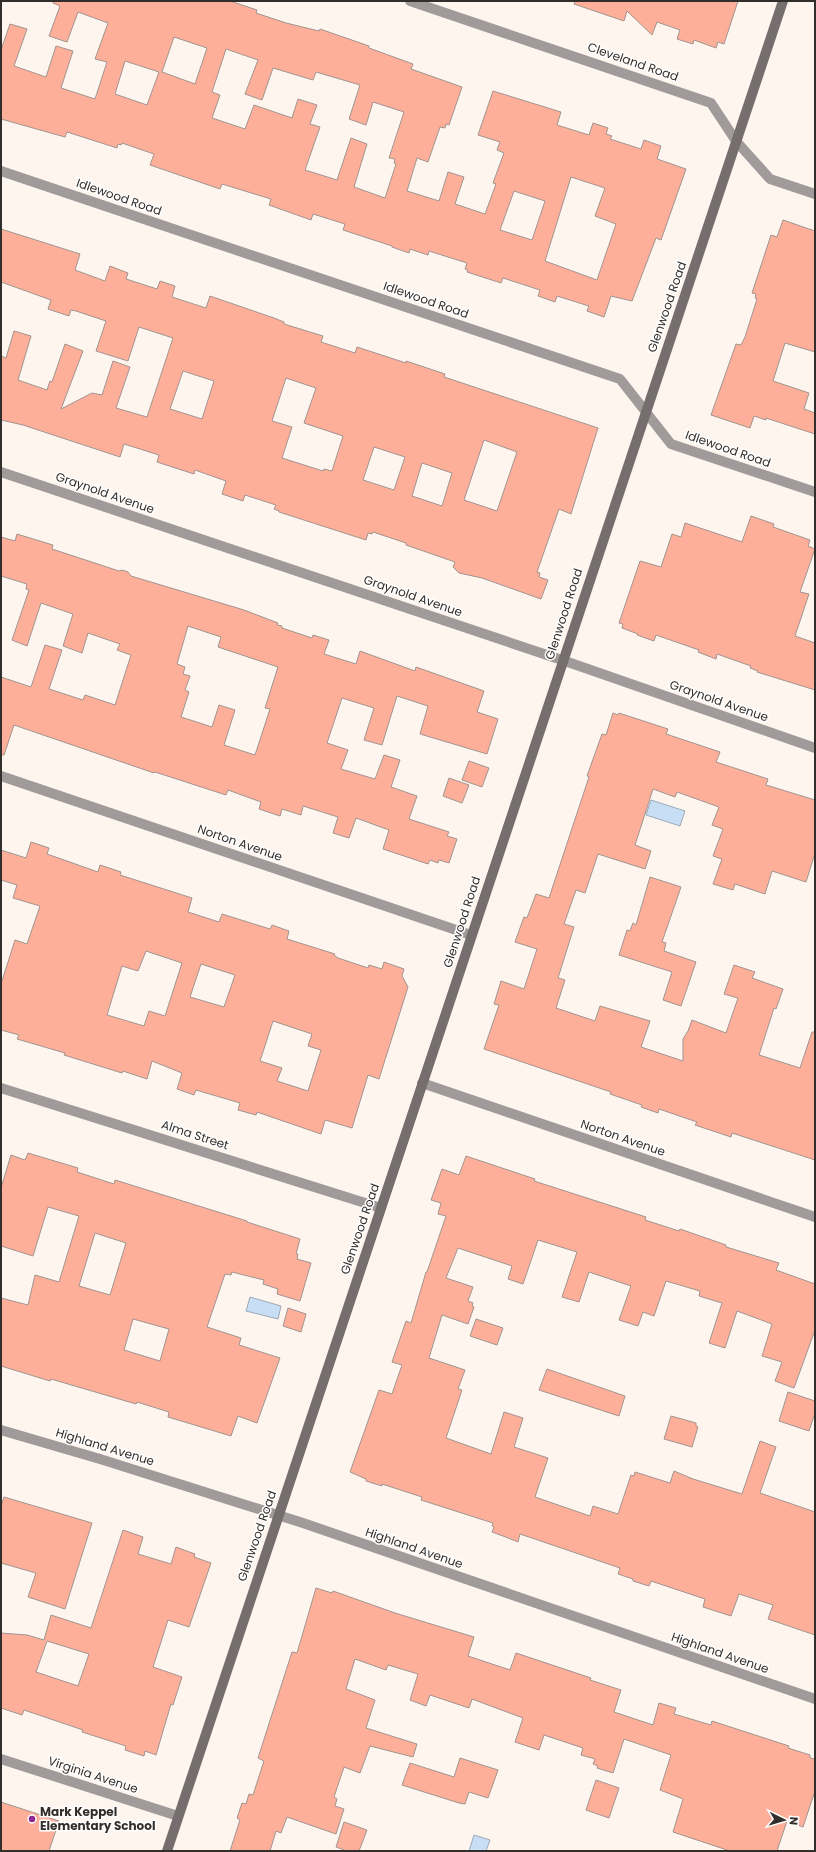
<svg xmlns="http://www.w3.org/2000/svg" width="816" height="1852" viewBox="0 0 816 1852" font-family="Poppins,sans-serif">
  <rect width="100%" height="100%" fill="#fff5ef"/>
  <path fill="#c8def5" stroke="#9ba9b8" d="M651,800L685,811L680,826L646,815Z
    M250,1297L281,1306L278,1319L246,1311Z
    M474,1835L490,1840L486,1851H469Z"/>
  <path fill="#feaf99" stroke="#a19490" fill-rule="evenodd" d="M53,1H230L257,10L256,13L286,23L319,31L320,29L369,46V48L413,64L411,69L462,87L449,125L446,124L445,128L440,127L428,162L417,158L407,191L439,201L448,172L464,177L455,204L485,214L496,184L493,183L504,153L497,150L500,142L478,135L493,91L561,112L557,125L589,135L593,123L608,128L606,134L612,136L610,139L641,149L644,140L661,146L657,159L686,169L661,240L656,238L632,301L611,296L604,317L587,311L589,306L557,296L555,302L538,296L540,290L503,278L501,283L467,272L468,270L465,269L467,263L429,251L428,255L410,249L409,253L392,247V246L343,230L345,224L313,214L311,220L269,205L271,199L222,184L220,189L150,165L154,154L122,143L121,145L118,144L117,148L67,132L65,137L1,119V50L10,24L27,29L14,66L46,77L56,46L73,51L61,88L95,99L107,62L95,59L108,23L78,12L67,42L49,36L60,6L53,3ZM174,37L207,48L195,84L162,72ZM226,49L258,60L245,94L262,100L273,68L313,80L316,72L360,85L349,119L366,125L373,102L404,112L389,158L395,159L394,163L396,164L385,198L354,187L367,144L351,138L337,180L305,170L320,127L310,124L317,105L298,99L292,118L254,105L245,129L212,118L220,95L212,92ZM125,61L159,72L147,105L115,94ZM571,177L605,188L595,216L616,224L597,280L545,261ZM514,191L545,201L532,240L500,230Z
    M575,1H738L724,44L718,42L716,48L694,40L693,44L677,39L680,30L657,22L652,35L627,11L624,21L574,4Z
    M783,220L815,231V352L785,343L773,381L809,393L804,409L815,413V434L766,418V420L754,416L750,428L711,415L736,344L741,345L745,337L757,299L755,298L756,294L752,293L771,235L777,237Z
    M1,229L80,254L75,270L105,281L110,266L128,273L126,279L157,289L160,281L175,286L172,297L206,308L210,296L274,318L284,322V324L323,336L321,342L355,353L357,347L406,363V361L445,374L444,377L598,428L571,514L559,509L537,572L540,573L539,577L548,580L541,599L482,578L459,573L453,567L455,562L406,545V543L373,532L372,534L368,533L366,540L279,512V511L274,509L276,505L245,495L243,501L222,494L226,481L195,470L194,474L157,462L159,455L124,444L120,457L23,425L1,420V356L6,358L14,331L31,336L18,380L47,390L50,381L52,382L65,344L83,351L61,409L92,393L102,395L113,361L130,367L116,408L147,417L173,338L139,327L128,361L96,351L106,321L76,311L71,310L69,316L48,309L51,300L1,282ZM183,371L214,381L202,419L170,409ZM286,378L316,388L304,423L343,436L332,471L324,469L323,471L282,458L292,427L272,421ZM484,440L517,452L497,511L464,500ZM374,447L405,457L394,490L363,480ZM422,463L452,473L442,506L412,496Z
    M751,516L774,524L773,527L810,540L808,546L815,549L800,592L809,594L795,636L815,643V690L757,672L758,671L750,668L751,666L717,654L716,659L698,652L699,650L656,635L654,641L637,635L638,634L622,628L623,624L619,623L640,561L661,567L672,534L681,537L685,523L742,542Z
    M17,534L53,545L52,549L119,571L122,570L128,572L131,576L244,610L278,623L277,625L282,626V628L312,638L313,635L329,640L324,654L356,664L360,651L415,671L416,667L484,691L477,712L498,719L487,754L420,734L428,706L397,696L382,745L364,740L374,708L342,698L327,743L348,750L341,769L375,779L384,755L400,760L391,787L417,796L409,819L449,832L447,836L457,839L449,863L439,860L438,863L430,860L428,864L383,849L389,830L356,818L349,838L333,833L338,817L303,806L301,815L282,809L280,816L259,809L261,802L228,790L226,795L155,772L154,773L14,725L4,755H1V677L31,687L45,645L62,650L49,689L83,700L85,695L115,705L131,655L117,650L120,644L88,633L82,653L63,646L73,614L41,603L27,646L12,640L29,590L26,589L27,584L1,576V537L15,541ZM188,626L221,637L218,647L278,667L265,708L270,709L255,755L224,745L235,710L219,705L212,727L181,717L189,692L185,690L190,676L183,674L185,667L177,664Z
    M613,713L618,715L619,713L668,729L666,734L720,752L716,762L768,779L766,785L815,800V853L806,882L772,871L765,894L735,884L733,890L713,884L722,859L713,856L723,829L712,825L719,807L677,792L675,797L653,789L635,845L651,851L645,869L598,854L585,893L576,890L564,924L574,927L558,978L565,980L556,1008L595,1021L600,1006L650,1021L641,1047L683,1061V1039L688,1031L692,1020L726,1033L738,998L724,994L734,965L755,972L752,978L783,989L776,1009L774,1008L759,1055L800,1068L812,1032H815V1160L732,1133L731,1137L695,1125L697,1122L659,1109L658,1113L641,1107L642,1105L610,1094L611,1092L484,1049L499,1005L494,1004L501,981L524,989L537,949L515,942L524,917L527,918L536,894L549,898L589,777L587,776L602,734L606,735Z
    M469,761L489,768L482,787L462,780Z
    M449,778L469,785L462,803L443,796Z
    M31,842L49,848L47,854L98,872L100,865L121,872L120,875L192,898L188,912L219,922L222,914L270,929L272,925L289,931L287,939L335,954L334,955L338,958L368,968L369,965L382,969L384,962L404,969L402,976L408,987L379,1079L368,1075L352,1128L325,1120L321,1134L257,1112L256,1115L238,1110L240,1103L196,1090L194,1095L177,1089L182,1073L152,1061L147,1079L123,1071L122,1073L64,1055L65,1053L17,1039L19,1035L1,1030V984L15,940L27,944L40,906L13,898L17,885L1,880V850L26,858ZM146,951L182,963L165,1016L149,1011L144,1026L107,1015L122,966L138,971ZM201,964L235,975L224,1007L190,997ZM273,1021L312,1034L308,1046L321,1050L308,1091L277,1081L282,1068L260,1061Z
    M650,877L681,887L662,942L666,943L664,951L696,962L681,1006L663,1000L672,972L619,955L627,930L630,931L633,923L636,925Z
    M28,1153L78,1168L77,1172L114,1184L115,1180L247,1221V1222L300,1239L296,1254H298L297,1259L311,1263L300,1301L277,1294L278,1289L263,1284L264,1280L232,1272L231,1275L225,1274L207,1327L241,1338L239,1345L280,1358L257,1423L238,1416L231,1436L168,1417L169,1412L137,1402L136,1404L51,1379L50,1381L1,1366V1298L28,1305L35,1275L59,1282L79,1216L48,1207L33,1256L1,1246V1188L11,1155L25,1160ZM95,1233L126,1243L110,1295L79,1286ZM133,1319L169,1329L160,1361L124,1350Z
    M466,1156L535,1179L534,1181L646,1217L645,1220L679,1231L680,1229L726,1245V1247L779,1263L776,1270L815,1284V1330L794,1388L775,1381L782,1362L762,1356L772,1324L737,1311L725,1348L709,1343L722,1303L699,1296L700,1291L666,1281L654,1316L643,1312L638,1326L619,1320L631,1286L589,1272L579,1302L562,1297L577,1252L538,1240L523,1284L508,1279L512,1266L458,1248L446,1278L473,1287L468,1301L473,1303L472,1306L474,1307L468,1324L442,1315L429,1358L465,1370L458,1389L462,1390L446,1438L491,1454L504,1412L523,1418L514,1447L548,1458L535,1497L590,1516L593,1506L618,1514L631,1475L634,1476L635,1472L670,1483L674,1471L693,1479L742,1494L760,1441L776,1447L760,1493L815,1512V1635L768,1619L773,1605L739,1594L731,1616L703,1607L705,1599L651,1581L649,1586L633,1581V1579L618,1574L620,1568L520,1534L518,1542L503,1536L492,1532L494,1527L492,1526L493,1523L421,1500L422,1497L382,1484V1486L366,1481V1479L350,1472L379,1390L392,1394L402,1365L392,1362L406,1321L411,1323L426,1272H427L446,1216L438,1214L441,1203L431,1200L442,1169L459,1175Z
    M288,1308L306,1314L301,1332L283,1326Z
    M476,1319L503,1328L497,1345L470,1336Z
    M547,1369L625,1396L619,1416L539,1390Z
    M788,1392L815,1401V1413L809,1431L779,1421Z
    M671,1416L696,1423V1426L698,1427L692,1447L664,1439Z
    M4,1497L92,1523L65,1609L28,1597L36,1573L1,1563V1506Z
    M123,1530L143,1537L138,1554L171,1564L176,1547L195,1554L194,1557L211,1563L189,1627L168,1620L153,1667L182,1677L173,1705L171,1704L156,1755L145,1751L144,1756L125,1750L126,1746L82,1732L83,1730L24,1710L22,1715L1,1708V1633L27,1635L44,1640L51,1615L91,1628ZM47,1641L89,1654L78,1686L36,1672Z
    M316,1588L332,1593L333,1591L395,1613L474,1637L468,1656L510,1670L516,1653L591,1678L590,1680L621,1690L614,1712L653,1725L659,1703L676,1708L674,1714L711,1725L712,1721L789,1746L788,1748L810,1755V1758L815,1759V1791L803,1827L787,1821L777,1851H730L673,1832L683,1799L660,1790L671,1755L624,1739L613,1773L597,1768L598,1766L593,1764L595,1759L581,1755L583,1748L544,1735L539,1750L515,1742L523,1718L472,1699L469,1708L430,1695L426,1706L410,1700L418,1674L388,1665L386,1670L355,1659L346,1689L375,1700L366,1728L417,1744L413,1757L370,1746L360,1773L344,1767L334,1797L337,1799L335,1806L344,1809L336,1834L287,1817L281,1833L276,1831L270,1851H230L240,1820L237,1818L242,1803L246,1804L249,1794L253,1795L264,1761L258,1758L292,1652L297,1653Z
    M460,1758L498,1770L488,1798L469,1792L465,1804L459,1803L402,1785L410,1763L454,1777Z
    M596,1780L619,1788L609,1818L586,1810Z
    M1,1802L59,1821L49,1851H1Z
    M344,1822L367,1830L359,1851H347L336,1847Z"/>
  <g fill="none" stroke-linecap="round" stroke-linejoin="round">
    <path stroke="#a09a9b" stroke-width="10" d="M410,1L711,103L736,141L770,179L815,194
      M1,171L620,379L671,444L815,492
      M1,472L562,660L815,748
      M1,776L471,935
      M422,1083L815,1217
      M1,1088L381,1208
      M1,1430L100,1459L303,1523L815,1699
      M1,1759L178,1816"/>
    <path stroke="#766d6f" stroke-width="10" d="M167,1851L783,1"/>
  </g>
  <circle fill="#8c2a91" stroke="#fff" stroke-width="1.5" cx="32" cy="1819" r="4"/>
  <g text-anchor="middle" stroke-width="3" stroke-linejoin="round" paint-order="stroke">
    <g font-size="12" fill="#322e2b" stroke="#fff">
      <text transform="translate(633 62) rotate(19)" y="4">Cleveland Road</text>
      <text transform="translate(119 197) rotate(19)" y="4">Idlewood Road</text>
      <text transform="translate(426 300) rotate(19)" y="4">Idlewood Road</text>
      <text transform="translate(667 307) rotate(-71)" y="4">Glenwood Road</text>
      <text transform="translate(728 449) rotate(19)" y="4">Idlewood Road</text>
      <text transform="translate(105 493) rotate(19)" y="4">Graynold Avenue</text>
      <text transform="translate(413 596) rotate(19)" y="4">Graynold Avenue</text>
      <text transform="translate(564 614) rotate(-72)" y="4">Glenwood Road</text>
      <text transform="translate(719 701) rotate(19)" y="4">Graynold Avenue</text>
      <text transform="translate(240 843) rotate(19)" y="4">Norton Avenue</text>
      <text transform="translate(462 922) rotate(-72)" y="4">Glenwood Road</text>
      <text transform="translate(195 1135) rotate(18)" y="4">Alma Street</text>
      <text transform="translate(623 1138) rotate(19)" y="4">Norton Avenue</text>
      <text transform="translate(360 1229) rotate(-71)" y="4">Glenwood Road</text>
      <text transform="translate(105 1447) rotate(17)" y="4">Highland Avenue</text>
      <text transform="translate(257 1536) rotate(-71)" y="4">Glenwood Road</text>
      <text transform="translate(414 1548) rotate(19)" y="4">Highland Avenue</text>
      <text transform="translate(720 1653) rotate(19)" y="4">Highland Avenue</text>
      <text transform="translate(93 1775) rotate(18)" y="4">Virginia Avenue</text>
    </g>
    <g font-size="12" font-weight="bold" fill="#322e2b" stroke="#fff" text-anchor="start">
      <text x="40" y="1816">Mark Keppel<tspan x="40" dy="14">Elementary School</tspan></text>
    </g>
  </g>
  <rect width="816" height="1852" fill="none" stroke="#322e2b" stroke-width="4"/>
  <g transform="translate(784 1820) rotate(95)" stroke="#ffffff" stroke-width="3" paint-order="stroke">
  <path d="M0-3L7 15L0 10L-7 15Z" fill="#322e2b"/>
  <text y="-6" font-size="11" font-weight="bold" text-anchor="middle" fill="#322e2b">N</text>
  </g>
</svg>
